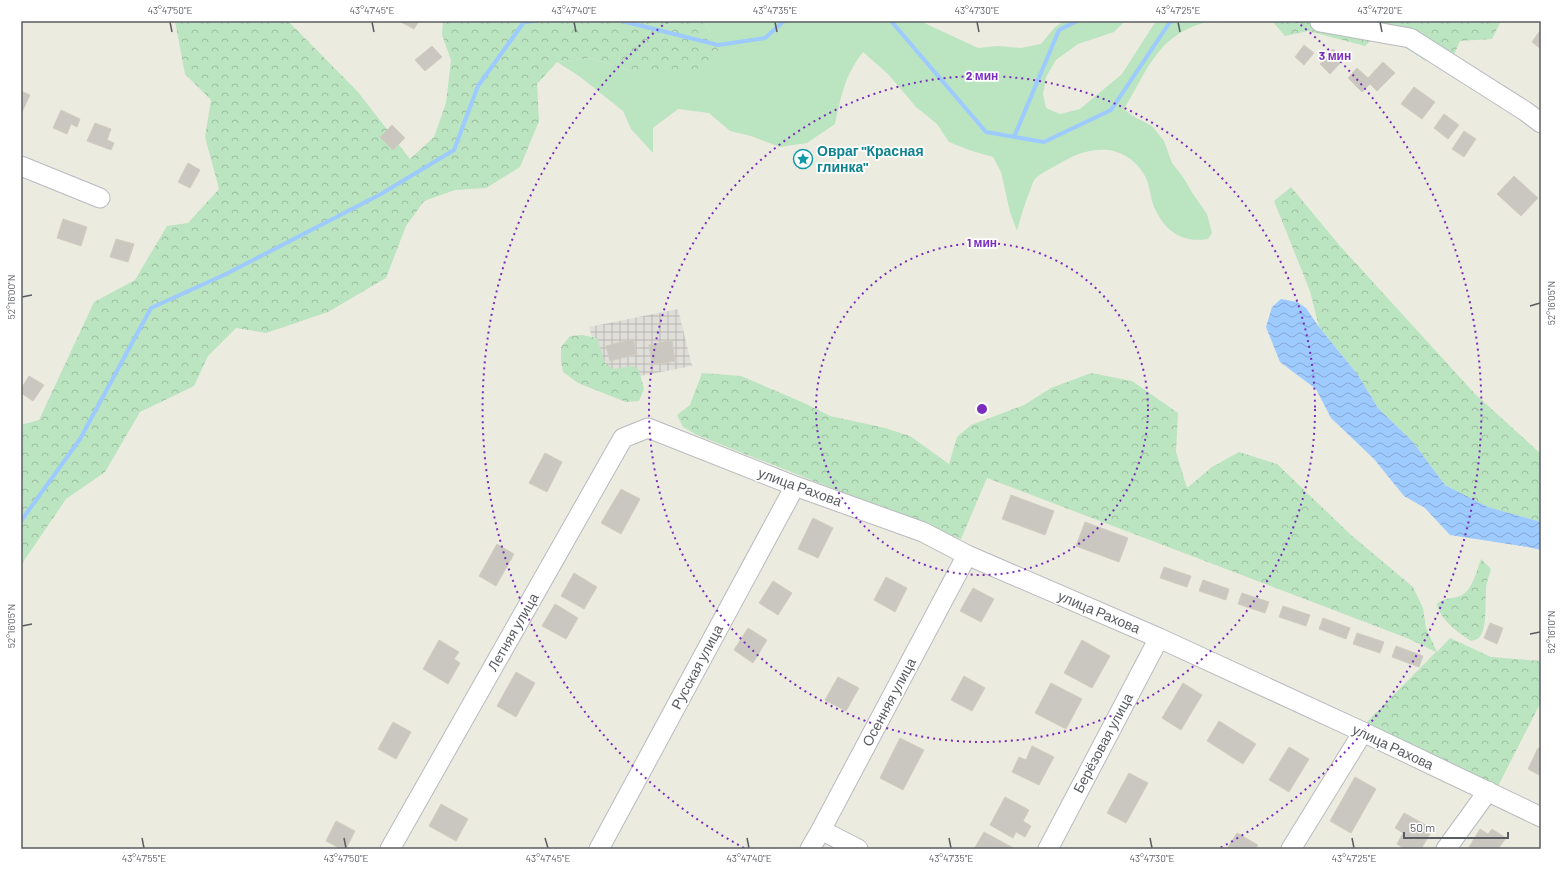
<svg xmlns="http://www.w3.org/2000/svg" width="1562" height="870" viewBox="0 0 1562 870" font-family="Barlow,sans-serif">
  <defs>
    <pattern id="industrial-grid" width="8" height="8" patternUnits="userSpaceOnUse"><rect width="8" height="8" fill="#dfded8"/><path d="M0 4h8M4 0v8" fill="none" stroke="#b8b7b3"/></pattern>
    <pattern id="forest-crowns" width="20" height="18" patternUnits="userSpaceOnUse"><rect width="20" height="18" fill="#bbe4c0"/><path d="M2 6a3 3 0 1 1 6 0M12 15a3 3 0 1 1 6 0" fill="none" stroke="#9bbc9f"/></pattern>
    <pattern id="water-waves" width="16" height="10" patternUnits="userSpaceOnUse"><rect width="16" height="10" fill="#9dcaff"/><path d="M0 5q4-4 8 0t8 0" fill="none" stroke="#83a7d2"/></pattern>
  </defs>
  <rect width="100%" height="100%" fill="#ecebe0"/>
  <path fill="url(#industrial-grid)" d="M678,309L692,366L604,383L589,327Z"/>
  <path fill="#bbe4c0" d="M705,21H920L978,48L998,46L1021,48L1041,44L1055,27L1064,21H1125L1114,32L1078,44L1056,60L1046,77L1043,94L1046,108L1060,114L1080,109L1122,74L1154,24L1159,21H1211C1158,33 1149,68 1124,109L1131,115L1152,126L1164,141L1172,163L1183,177L1193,194L1207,214L1212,233L1208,239C1184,243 1167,233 1156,211C1150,201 1151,187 1145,176C1127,145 1095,144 1066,160C1059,164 1039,174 1035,179C1033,181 1032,185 1031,188C1025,202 1021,216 1017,231L1010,212L1001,172L993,157L969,150L949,142L937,124L916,107L888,74L863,52C845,75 841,96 835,124L807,143L780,147L751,136L730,131L709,113L678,109L653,128V153L631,129L623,111L579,76L557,62L591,58L630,71L719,52Z"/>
  <path fill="url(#forest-crowns)" d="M175,21H288L358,92L410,159L434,137L446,103L451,60L442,35L443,21H705L719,52L692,73L630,71L591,58L557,62L537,84L539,121L520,167L486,188L455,190L424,201L406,226L386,278L328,312L266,333L236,328L208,356L194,386L140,412L105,472L66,499L21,565V425L39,420L94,302L135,280L167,226L188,223L219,189L205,137L211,100L185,74Z
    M1272,21H1501L1492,39L1460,41L1453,57L1426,61L1401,45L1385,27L1365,46L1308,31L1285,36Z
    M1291,187L1340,246L1475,394L1541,454V522L1488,507L1445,485L1413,442L1378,408L1358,375L1319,327L1310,291L1274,201Z
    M582,335L597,338L605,363L613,369L633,366L639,370L644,389L639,401L626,402L578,383L563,372L561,362V347L570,336Z
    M702,373L741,376L804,403L830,416L885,428L910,436L949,464L957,437L971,425L1024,405L1051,388L1091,373L1132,381L1178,413L1176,452L1187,488L1212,467L1239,452L1277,464L1351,535L1413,587L1423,608L1426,628L1437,652L1450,638L1491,657L1541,661V702L1497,788L1366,723L1436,652L1407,638L987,478L961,539L697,435L683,427L677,415L690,405Z
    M1481,559L1491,569C1489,576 1486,583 1486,591C1485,603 1487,625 1481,635C1479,639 1475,640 1471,641C1458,632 1440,620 1437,604C1443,598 1449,599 1457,597C1472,594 1476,572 1481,559Z"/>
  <path fill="url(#water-waves)" d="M1281,299L1297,302L1306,308L1319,327L1358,375L1378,408L1413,442L1445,485L1488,507L1541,522V550L1528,547L1450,535L1425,508L1404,496L1374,459L1331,418L1316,389L1280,362L1266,327L1272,307Z"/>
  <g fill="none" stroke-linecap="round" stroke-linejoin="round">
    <path stroke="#9dcaff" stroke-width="4" d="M622,21L718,45L765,38L784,21
      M891,21L986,132L1044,142L1111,110L1170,22L1173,21
      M1014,137L1059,30L1077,21
      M21,521L80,439L151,308L226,274L381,194L454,150L478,86L524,22L537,21"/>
  </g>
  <path fill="#c9c7bf" stroke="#d1cdbe" d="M399,21H419L414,29Z
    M1539,32L1541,34V49L1532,42Z
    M1304,45L1314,53L1304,65L1295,57Z
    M432,46L442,57L425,71L415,60Z
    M1333,49L1344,59L1330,74L1320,64Z
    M1383,62L1395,73L1377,91L1370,84L1362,92L1348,78L1357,68L1368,78Z
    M1414,87L1435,102L1422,119L1401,104Z
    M21,91L30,95L21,114Z
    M61,110L80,119L77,127L71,124L67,134L53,128Z
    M1444,114L1459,125L1448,139L1434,128Z
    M95,123L111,129L107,140L114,143L111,150L87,141Z
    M392,125L405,138L393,150L380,137Z
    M1464,131L1476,139L1464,157L1452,149Z
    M188,163L200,170L190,188L178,182Z
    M1514,176L1538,198L1521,216L1497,194Z
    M63,219L87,227L81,246L57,238Z
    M116,239L134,244L128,262L110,257Z
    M633,339L637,354L610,361L606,346Z
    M672,340L675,361L652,365L649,345Z
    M29,376L44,385L33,401L21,393V389Z
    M545,453L562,462L547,492L529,483Z
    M621,489L640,499L621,534L601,523Z
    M1011,495L1054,511L1045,535L1002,519Z
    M813,518L833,528L818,558L798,549Z
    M1085,522L1128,538L1119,562L1076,546Z
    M497,544L514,554L496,586L479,576Z
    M1164,567L1191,576L1187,587L1160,578Z
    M574,573L597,587L584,609L561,596Z
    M886,577L907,588L895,612L874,600Z
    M1203,580L1229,589L1226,600L1199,591Z
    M773,581L792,593L778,615L759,603Z
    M973,588L994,599L981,622L960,611Z
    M1242,593L1269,602L1265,613L1238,604Z
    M555,604L578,618L566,639L542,626Z
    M1283,606L1310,615L1306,626L1279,617Z
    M1323,618L1350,628L1346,639L1319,629Z
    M1490,623L1503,628L1497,644L1484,638Z
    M748,628L767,640L753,663L734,650Z
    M1357,633L1384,642L1380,653L1353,644Z
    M439,640L459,652L454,659L460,663L448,684L423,669Z
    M1082,640L1110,656L1092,688L1064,673Z
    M1396,646L1423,656L1419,667L1392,657Z
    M516,672L535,683L516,717L497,706Z
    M964,676L985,688L972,711L951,700Z
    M838,677L859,688L846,711L825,700Z
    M1051,683L1082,699L1066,729L1035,713Z
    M1183,683L1202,695L1181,730L1162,718Z
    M1219,721L1256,744L1243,764L1207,741Z
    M393,722L411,732L396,759L378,749Z
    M900,738L924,750L903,790L880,778Z
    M1032,746L1054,757L1039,785L1012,772L1019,757L1026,760Z
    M1289,747L1309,759L1289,792L1269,780Z
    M1538,748L1541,749V776L1528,769Z
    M1129,773L1148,783L1126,823L1107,813Z
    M1355,777L1376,789L1351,833L1330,821Z
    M1005,797L1029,810L1023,821L1031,826L1025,837L1016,832L1013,838L990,825Z
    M441,804L468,819L456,841L429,826Z
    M1404,813L1433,829L1421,849H1405L1397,844L1403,833L1395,828Z
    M336,821L355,831L346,849H341L326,841Z
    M1480,829L1488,834L1492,829L1506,838L1498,849H1468Z
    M984,832L1015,849H974Z
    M1237,833L1258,845L1255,849H1227Z"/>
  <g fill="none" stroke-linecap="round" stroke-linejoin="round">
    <defs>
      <path id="minor" d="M1320,22L1410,38L1525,111L1541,123
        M21,166L100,198
        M821,830L858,849
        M390,849L623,438L648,428L795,486L923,532L967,555L1159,638L1363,732L1541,817
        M599,849L795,486
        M810,849L821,830L967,555
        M1048,849L1159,638
        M1291,849L1363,732
        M1446,849L1488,791"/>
    </defs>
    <use href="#minor" stroke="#b8babf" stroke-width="21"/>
    <use href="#minor" stroke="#fff" stroke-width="19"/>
  </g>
  <path fill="none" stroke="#595c61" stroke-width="1.5" d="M170,22L172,32M372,22L374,32M574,22L576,32M775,22L777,32M977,22L979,32M1178,22L1180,32M1380,22L1382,32M22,297L32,295M1530,306L1540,303M22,626L32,624M1530,634L1540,632M142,838L144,848M344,838L346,848M545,838L548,848M747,838L749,848M949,838L951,848M1150,838L1152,848M1352,838L1354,848"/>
  <g fill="none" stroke="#7b2cbf" stroke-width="2" stroke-dasharray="2 4">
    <circle cx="982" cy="409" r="166"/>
    <circle cx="982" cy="409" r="333"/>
    <path d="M744 848A499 499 0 0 1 668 21M1296 21A499 499 0 0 1 1220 848"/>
  </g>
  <defs>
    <symbol id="sight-ring" viewBox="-11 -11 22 22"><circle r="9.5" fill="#fff" stroke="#0f9aa8" stroke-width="1.5"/><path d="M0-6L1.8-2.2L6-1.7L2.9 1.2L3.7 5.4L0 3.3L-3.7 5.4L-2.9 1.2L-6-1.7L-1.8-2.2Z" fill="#0f9aa8"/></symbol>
  </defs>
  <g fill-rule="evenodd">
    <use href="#sight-ring" x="792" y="148" width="22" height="22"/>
  </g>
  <g text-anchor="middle" stroke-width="3.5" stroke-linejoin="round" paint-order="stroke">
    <g font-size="14" font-weight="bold" fill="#0d838f" stroke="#fff" text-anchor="start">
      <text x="817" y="156">Овраг "Красная<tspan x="817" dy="16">глинка"</tspan></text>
    </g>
    <g font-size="14" fill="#595c61" stroke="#fff">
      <text transform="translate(800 487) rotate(20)" y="5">улица Рахова</text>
      <text transform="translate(1099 612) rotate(23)" y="5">улица Рахова</text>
      <text transform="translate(513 632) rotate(-60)" y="5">Летняя улица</text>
      <text transform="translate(697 667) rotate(-62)" y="5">Русская улица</text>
      <text transform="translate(889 702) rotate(-62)" y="5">Осенняя улица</text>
      <text transform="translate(1103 743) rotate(-62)" y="5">Берёзовая улица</text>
      <text transform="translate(1393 747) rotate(25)" y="5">улица Рахова</text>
    </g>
  </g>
  <circle cx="982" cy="409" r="6" fill="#7b2cbf" stroke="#fff" stroke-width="2"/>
  <g font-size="12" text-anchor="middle" font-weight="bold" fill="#7b2cbf" stroke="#fff" stroke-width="3.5" stroke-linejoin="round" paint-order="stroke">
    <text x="1335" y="60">3 мин</text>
    <text x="982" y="80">2 мин</text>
    <text x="982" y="247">1 мин</text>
  </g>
  <rect width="1562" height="870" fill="none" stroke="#ffffff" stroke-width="44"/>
  <path d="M1404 832v6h104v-6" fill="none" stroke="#595c61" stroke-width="2"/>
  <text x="1410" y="832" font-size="12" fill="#595c61" stroke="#ffffff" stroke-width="3" paint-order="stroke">50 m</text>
  <rect x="22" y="22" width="1518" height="826" fill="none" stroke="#595c61" stroke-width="1.5"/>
  <g font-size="10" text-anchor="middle" fill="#595c61">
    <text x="170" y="14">43°47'50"E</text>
    <text x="372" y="14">43°47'45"E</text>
    <text x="574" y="14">43°47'40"E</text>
    <text x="775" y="14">43°47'35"E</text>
    <text x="977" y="14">43°47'30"E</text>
    <text x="1178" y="14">43°47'25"E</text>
    <text x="1380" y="14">43°47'20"E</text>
    <text transform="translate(11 297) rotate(-90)" y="4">52°16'00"N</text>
    <text transform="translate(1551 303) rotate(-90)" y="4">52°16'05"N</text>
    <text transform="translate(11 626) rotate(-90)" y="4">52°16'05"N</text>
    <text transform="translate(1551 632) rotate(-90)" y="4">52°16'10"N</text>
    <text x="144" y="862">43°47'55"E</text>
    <text x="346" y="862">43°47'50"E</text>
    <text x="548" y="862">43°47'45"E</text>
    <text x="749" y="862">43°47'40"E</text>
    <text x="951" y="862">43°47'35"E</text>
    <text x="1152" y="862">43°47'30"E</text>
    <text x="1354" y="862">43°47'25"E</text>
  </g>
</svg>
